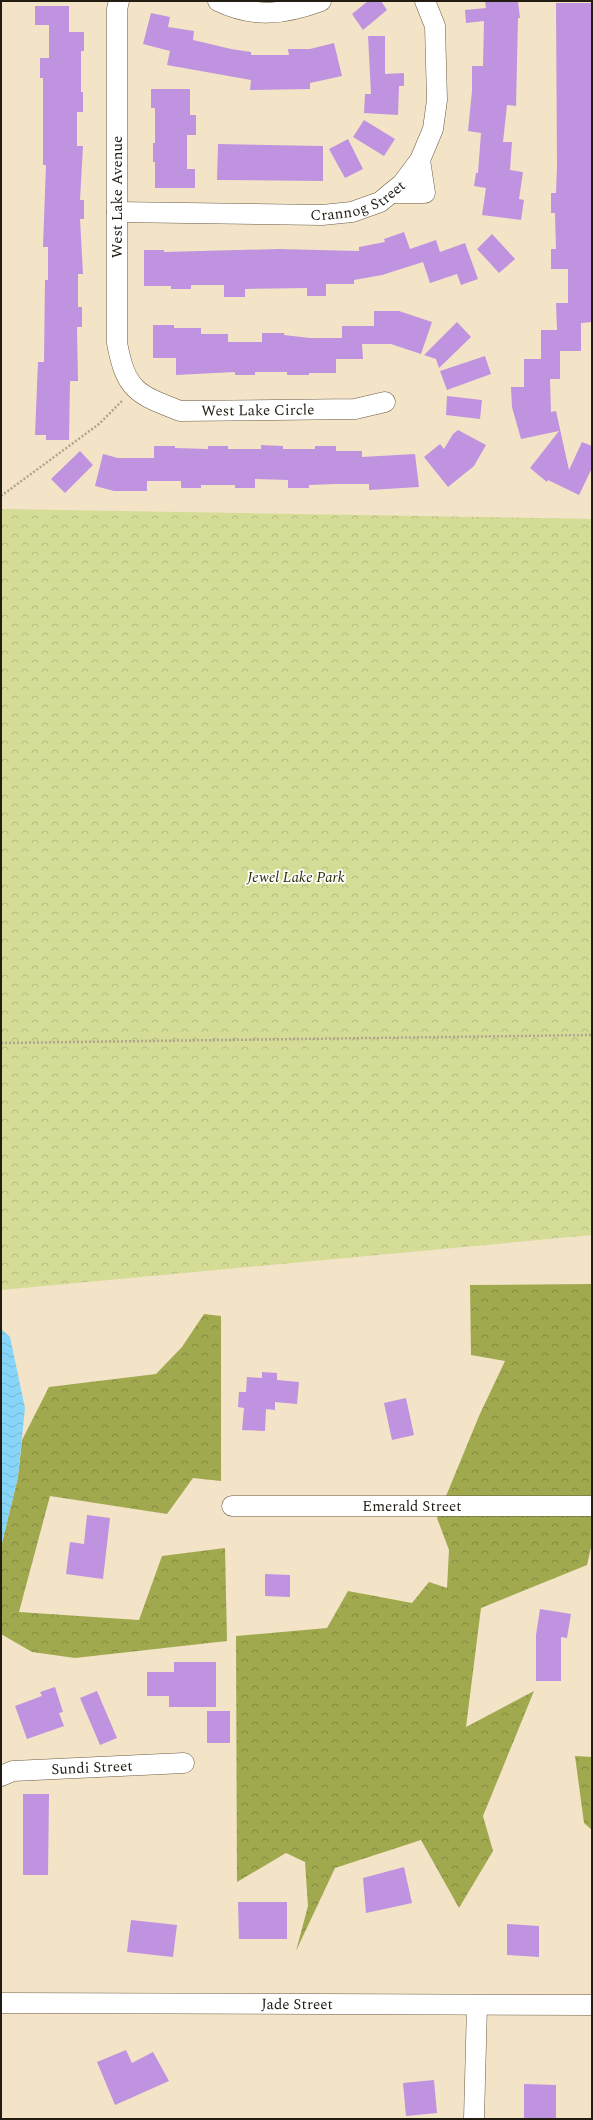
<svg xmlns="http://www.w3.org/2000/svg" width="593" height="2120" viewBox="0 0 593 2120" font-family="Spectral,serif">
  <defs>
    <pattern id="forest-crowns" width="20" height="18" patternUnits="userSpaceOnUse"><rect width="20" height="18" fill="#a1a94f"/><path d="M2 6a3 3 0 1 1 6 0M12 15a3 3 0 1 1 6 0" fill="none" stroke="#838940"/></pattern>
    <pattern id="park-crowns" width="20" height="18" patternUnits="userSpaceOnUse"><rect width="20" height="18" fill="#d4dc96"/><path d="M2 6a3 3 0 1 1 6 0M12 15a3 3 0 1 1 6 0" fill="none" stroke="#b6bc80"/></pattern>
    <pattern id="water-waves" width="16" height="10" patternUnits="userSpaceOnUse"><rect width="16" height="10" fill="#87d6fa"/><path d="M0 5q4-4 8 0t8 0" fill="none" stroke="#74b7d5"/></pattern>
  </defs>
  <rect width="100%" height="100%" fill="#f3e3c7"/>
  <path fill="url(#forest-crowns)" d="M592,1284V1543L587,1565L481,1608L466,1727L534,1691L483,1816L493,1851L459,1908L421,1840L335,1868L296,1951L308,1906L305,1862L286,1853L237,1882L236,1636L327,1628L348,1591L412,1603L429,1582L447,1588L449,1550L437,1518L479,1416L505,1361L471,1355L470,1285Z
    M204,1314L221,1316V1481L193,1478L167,1514L50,1496L19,1612L139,1620L162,1556L225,1548L227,1641L75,1658L32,1652L1,1634V1547L18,1477L22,1440L49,1387L156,1374L182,1347Z
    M575,1756L592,1757V1830L584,1823Z"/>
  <path fill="url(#park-crowns)" d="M1,509L592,519V1235L1,1290Z"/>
  <path fill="url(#water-waves)" d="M1,1329L10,1337L25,1408L18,1477L1,1547Z"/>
  <path fill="#bf93df" d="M368,1H381L387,10L363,30L352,14Z
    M485,1H518L520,18H518L516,106L507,105L503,142H512L510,170L523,172L519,199L524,200L521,220L482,215L486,188L474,186L476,173H478L481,133L468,131L472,91V66H483L484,21L466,23L465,10L486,8Z
    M556,3H592V322L581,323V351H560V379H550L551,412L556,411L569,470L582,442L592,446V468L579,495L548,480L547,482L530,468L559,431L521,439L512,407L511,387H524V359H541V330H557L556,303H568V269H551V249H556L555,213H551V193H556L557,166Z
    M35,6H69V32H84V51H81V92H83V112H77V146H83L80,200H84V219H80L83,274H78V307H82V327H77L78,381H70L69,440H46V435H35L38,362H44L45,280H48V247H43L46,165H43V78H40V58H49V25H35Z
    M151,13L170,17L168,27L194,31L193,40L231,49L251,52V55H289L288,49H310L334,43L342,76L310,83V89L250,90L251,80L167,65L170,51L143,44Z
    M368,36H385V74L404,73V86H399L398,115L364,113L365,94H371Z
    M151,89H190V115H196V135H187V169H195V188H155V162H153V143H155V108H151Z
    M364,120L395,139L384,156L353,137Z
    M348,139L363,169L345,178L329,149Z
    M218,144L323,146V181L217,180Z
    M404,232L410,249L436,240L440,252L465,243L478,279L461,285L457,274L430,283L423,262L382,275L354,280V284H326V296H307V288L245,289V297H224V285H191V289H171V286H144V250H164V252L279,249L359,251V247L385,242L384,239Z
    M492,234L515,259L499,273L477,249Z
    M374,311H399L432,322L421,354L391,344H362L363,359H336V373H309V375H287V372H255V375H235V372L176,375V358H153V325H174V328H201V334H228V342H262V333H284V335L310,338H342V326H374Z
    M457,322L471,337L439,368L436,359L424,355Z
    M485,356L491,374L447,390L440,371Z
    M447,396L482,400L480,419L446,415Z
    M458,430L486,445L474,466L448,487L424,457L440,444L444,449L453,434Z
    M261,445L283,446V449H315V446H336V451H362V457L415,454L419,487L369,490V484H336L309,485V488H288V480L255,479V488H235V485H201V488H181V481H147V491H114L95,486L103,454L118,458H154V446H175V448L208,449V446H228V449H261Z
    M80,451L93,465L65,493L51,479Z
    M262,1372L277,1373V1380L299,1382L297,1404L275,1402V1410L266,1409L265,1431L242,1430L244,1408L238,1407L239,1392H246L247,1377L262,1378Z
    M406,1398L414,1435L392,1440L384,1403Z
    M87,1515L110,1518L103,1579L66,1574L70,1542L84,1544Z
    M265,1574L290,1575V1597L265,1596Z
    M540,1609L571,1614L567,1638L561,1637V1681H536V1635Z
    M174,1662H216V1707H169V1696H147V1672H174Z
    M55,1687L63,1712L59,1713L64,1726L27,1739L15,1706L42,1696L40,1692Z
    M97,1691L117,1738L100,1745L80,1698Z
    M207,1711H230V1743H207Z
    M23,1794H49L48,1875H23Z
    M404,1867L412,1903L366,1913L363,1878Z
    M238,1902H287V1939H239Z
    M131,1920L177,1925L173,1957L127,1952Z
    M507,1924L539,1926V1957L507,1955Z
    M126,2050L132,2063L153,2052L169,2081L115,2105L97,2062Z
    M434,2080L437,2113L406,2116L403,2083Z
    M524,2084L556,2085V2119H524Z"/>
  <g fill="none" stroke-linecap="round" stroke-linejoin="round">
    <defs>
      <g id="minor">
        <path id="s1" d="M119,1L117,9V343C126,390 136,394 180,411L355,409L385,402"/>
        <path d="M218,1C255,19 285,14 321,1"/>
        <path d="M391,193H425L420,160"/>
        <path id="s2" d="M117,212L322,215L352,212L380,202L402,184L420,160L433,129L437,100L435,26L425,1"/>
        <path id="s3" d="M232,1506H592"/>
        <path id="s4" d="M1,1776L13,1771L184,1763"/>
        <path id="s5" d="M1,2003L592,2005"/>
        <path d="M474,2119L477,2005"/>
      </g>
    </defs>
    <use href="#minor" stroke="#6b5c44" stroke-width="21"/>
    <path stroke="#b1a48e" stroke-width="2.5" stroke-dasharray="2 2" stroke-linecap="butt" d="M1,496L99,424L123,400
      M1,1043L592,1035"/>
    <use href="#minor" stroke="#fff" stroke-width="20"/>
  </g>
  <g text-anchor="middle" stroke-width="3.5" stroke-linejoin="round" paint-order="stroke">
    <g font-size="15" fill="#221c12" stroke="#fff">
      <text dy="5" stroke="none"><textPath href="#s2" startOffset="244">Crannog Street</textPath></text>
      <text transform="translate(117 197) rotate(-90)" y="5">West Lake Avenue</text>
      <text dy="5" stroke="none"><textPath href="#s1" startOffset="520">West Lake Circle</textPath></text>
      <text dy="5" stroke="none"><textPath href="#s3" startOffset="180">Emerald Street</textPath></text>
      <text dy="5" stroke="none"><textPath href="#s4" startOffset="92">Sundi Street</textPath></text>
      <text dy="5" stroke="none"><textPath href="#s5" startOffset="296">Jade Street</textPath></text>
    </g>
    <g font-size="15" font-style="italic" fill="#2b2e06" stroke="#fff">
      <text x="296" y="882">Jewel Lake Park</text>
    </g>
  </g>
  <rect width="593" height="2120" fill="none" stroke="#221c12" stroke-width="4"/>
</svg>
